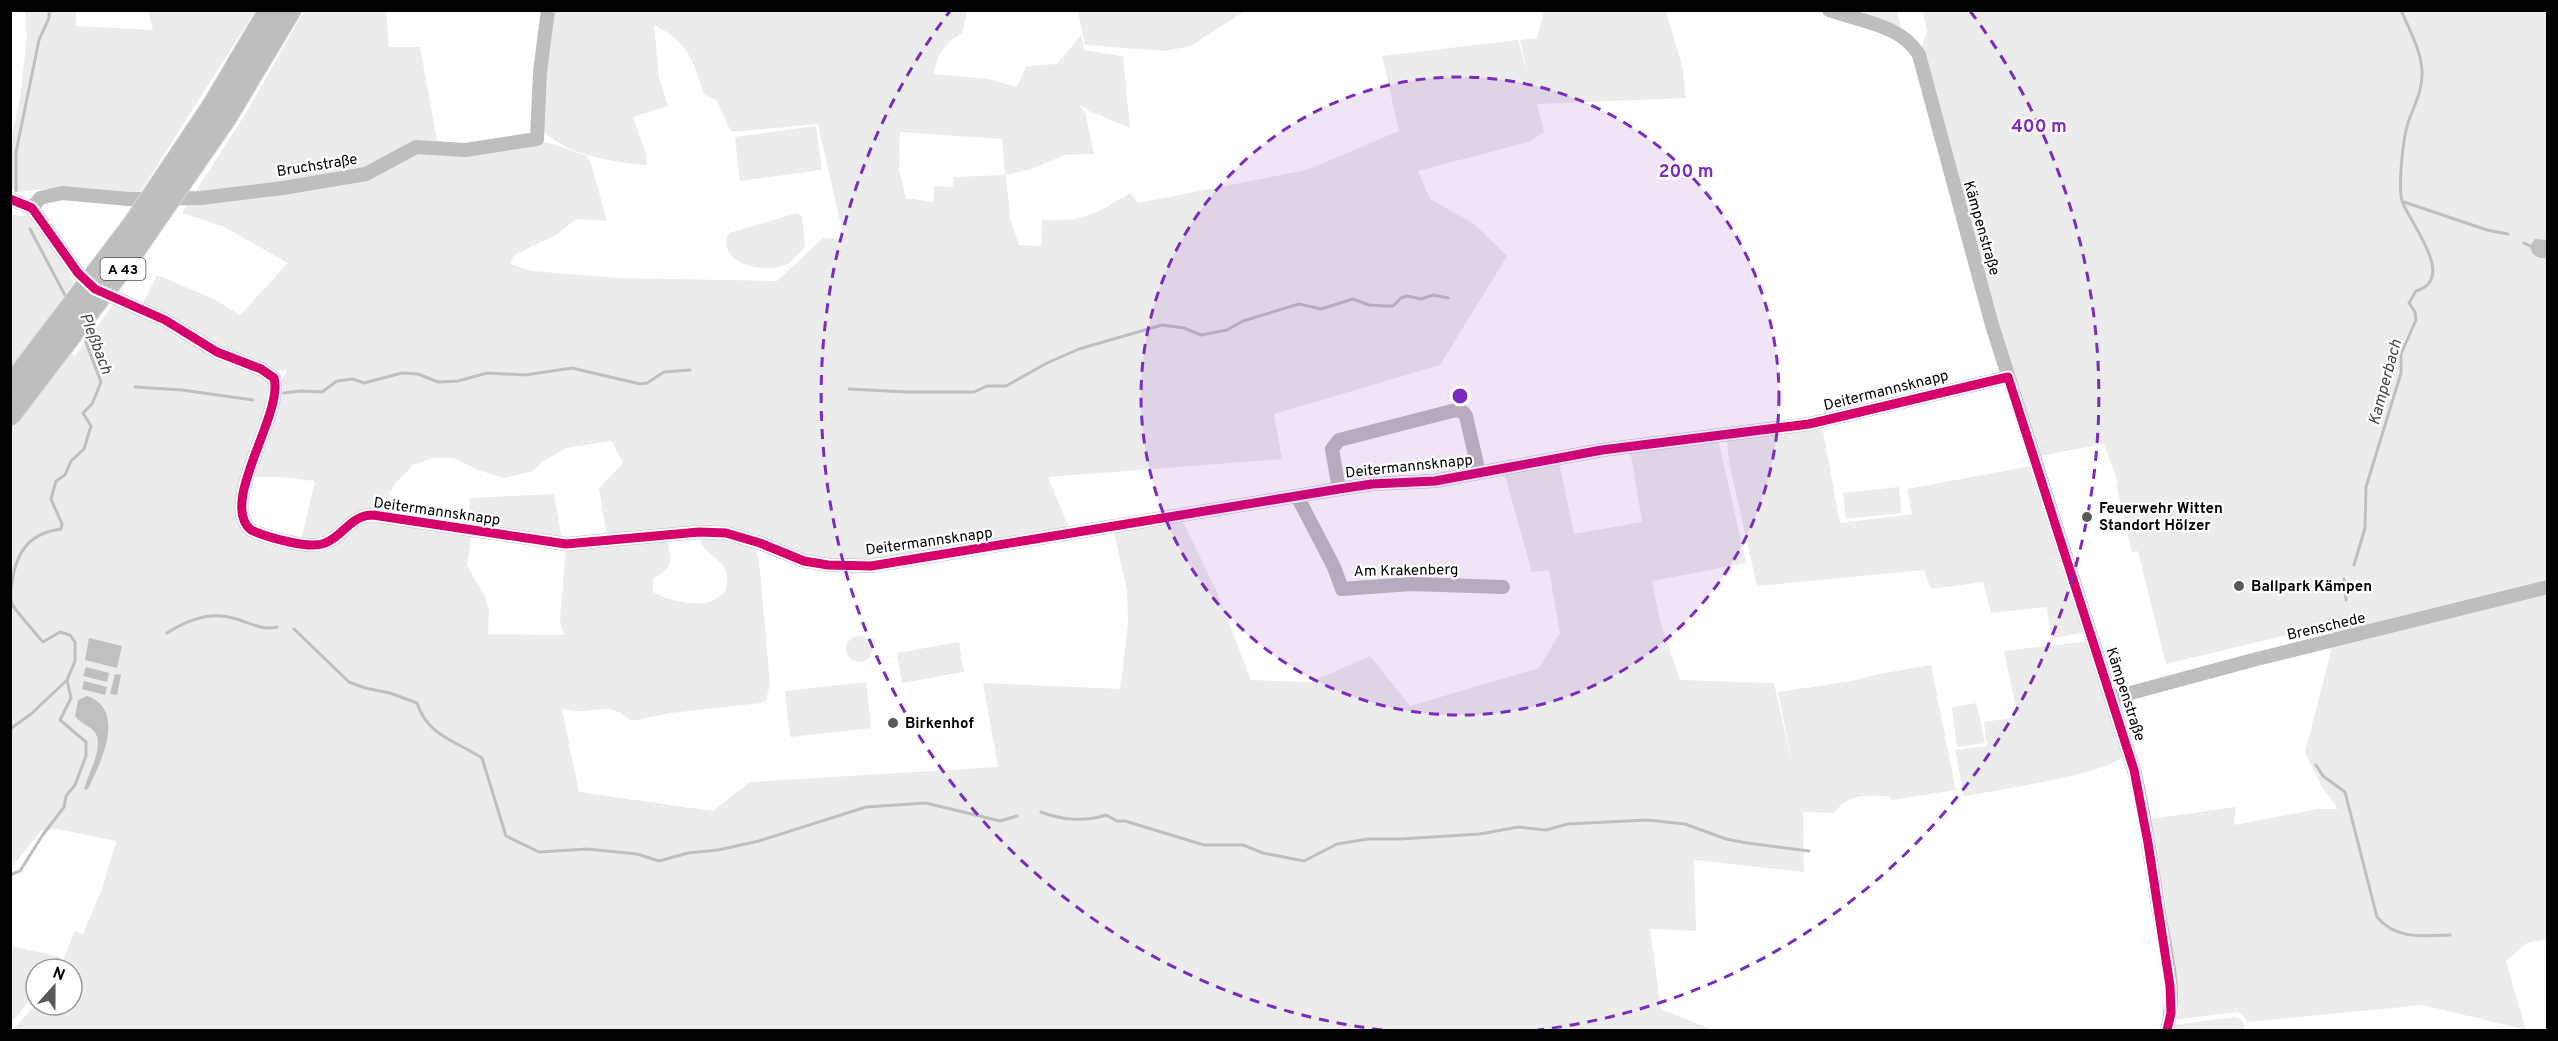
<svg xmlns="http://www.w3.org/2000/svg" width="2558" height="1041" viewBox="0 0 2558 1041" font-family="Overpass,sans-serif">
  <rect width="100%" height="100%" fill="#fff"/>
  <path fill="#ececec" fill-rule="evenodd" d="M25,11H76V26L153,30L148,11H255L141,191L105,194L49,189L17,192L11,189V139L20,99L27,37Z
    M304,11H386L389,47H420L440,156L538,142L550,143L587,156L592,167L607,221L576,219L556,235L514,255L510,264L532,271L617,278L777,281L823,238L844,239L818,124L731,132L717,101L704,94C693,60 688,41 654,25L659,77L668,106L633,117L645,151L647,165C618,163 557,154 541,127L552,11H967L962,34C943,44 938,53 934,74L989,79L1017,87L1026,66L1057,64L1081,35L1084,50L1123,56L1130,128L1089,111L1078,103L1085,112L1094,154L1064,155L1032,169L1006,175L1010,218L1019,245L1041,246L1042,220C1084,222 1095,214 1130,193L1138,203L1307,170L1399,131L1382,56L1518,40L1529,78L1520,40L1537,38L1544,11H1666L1683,69L1686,98L1537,104L1544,132L1528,142L1418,171L1430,199L1474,224L1507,256L1440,365L1274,414L1282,459L1048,477L1070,530L872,562L804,557L750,535L607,537L599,488L623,463L611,441L567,448L542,462L533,471L504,478L478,470L453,458H433L413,465L394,485L380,513L325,541H301L315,481L279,477H252L282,379L287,371C235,368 186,330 142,305L157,275L214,299L240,315L288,263L224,227L182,213L246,113ZM900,132L1002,139L1005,175L954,177L953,187L934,186L933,202L906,198L899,169Z
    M1078,11V10L1245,11L1191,46L1165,51L1085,45Z
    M1843,11H1897L1902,32Z
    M1931,11H2547L2548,939L2527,943L2506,961L2526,1030L2423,1005L2247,1022L2243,1015L2237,1012L2174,1020L2149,819L2236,807L2234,825L2318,809H2338L2320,784L2305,752L2330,655L2333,624L2166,664L2138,551L2132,552L2116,484L2118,483L2104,444L2040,456L2008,365L1921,49L1927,31L1923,12Z
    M816,126L822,170L740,181L735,137Z
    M10,212L17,216L32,215L74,282L50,315L74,357L114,304L165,327L228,365L263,374L270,383L240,521L308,547L367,520L472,533L467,565L485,597L489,611L488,634L564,635L560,620L566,547L668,537C671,562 675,565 653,579V592C667,600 692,606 709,602C714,601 720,595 725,592C735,554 702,561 699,535L754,545L759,561L770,684L766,700L761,703L671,713L631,721C615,706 606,708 586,711C579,712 570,710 562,709L579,792L713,811L750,782L998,767L983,683L1120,689L1128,624L1127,589L1113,529L1181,518L1217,592L1251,680L1311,682L1370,656L1410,706L1539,668L1560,633L1549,570L1532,572L1504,472L1559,461L1574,534L1642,522L1630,449L1718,439L1746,563L1652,581L1660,621L1680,680L1774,683L1795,777L1778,692L1851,681L1879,674L1931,665L1956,790L1892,800L1888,796C1864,796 1850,793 1834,813L1803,812L1804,872L1694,860L1696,931L1650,929L1661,1009L1713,1030H13L36,1004L72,1005V969H59L75,931L83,934L102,889L116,841L57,829L41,831L11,868Z
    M797,213L802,216L805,247C800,252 794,260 788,264C767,275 714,264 729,233Z
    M1822,426L1840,523L1912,514L1907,489L2031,466L2086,632L2051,639L2047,607L1991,613L1983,582L1931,589L1924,570L1757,586L1729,462L1727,440Z
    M1899,487L1902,513L1846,519L1843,493Z
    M554,494L562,540L467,526L470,498Z
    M846 649a13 13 0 1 1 26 0a13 13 0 1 1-26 0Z
    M2089,641L2126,756C2101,775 1999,790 1964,796L1955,750L1987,746L1984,722L2018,717L2004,651Z
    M959,642L964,672L902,683L897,653Z
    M866,682L871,728L790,737L785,691Z
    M1977,703L1985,743L1957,747L1952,707Z
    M11,946L61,957L53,969H36V993L11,1023Z
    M2235,1017L2242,1020L2245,1030H2172L2174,1025Z"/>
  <path fill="#bfbfbf" d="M2535,239L2547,240V258C2539,259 2531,256 2530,246Z
    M89,638L122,646L117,668L85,660Z
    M86,667L109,673L107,682L83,676Z
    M115,674L121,675L117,695L110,694Z
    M84,681L107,687L105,695L82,689Z
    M87,696C127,710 101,762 88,789L84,790C87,775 106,745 94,731C88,725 80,723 75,716L78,700Z"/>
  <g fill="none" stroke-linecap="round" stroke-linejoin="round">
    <path stroke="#bfbfbf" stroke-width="3" d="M16,191V152L39,40L49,18V10
      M2404,202L2487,230L2508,234
      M30,229L67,299
      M2524,243L2530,246
      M135,387L182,390L253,400
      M849,389L907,392H974L987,386H1006L1047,363L1079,349L1162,325L1184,328L1201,335L1227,330L1243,321L1299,304L1321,309L1353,299L1369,305L1385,306H1393L1401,298L1407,296L1421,299L1433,295L1448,298
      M284,393L301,391L322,392L337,381L353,379L364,383L402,373L418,374L438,382L458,381L487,373L525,375L572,368L640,384L647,383L664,372L690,370
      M2354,565L2365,528L2366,487L2401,373V354L2416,320L2415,312L2409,303L2416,291C2458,279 2409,222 2402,201C2398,186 2403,138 2408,123C2414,105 2423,91 2422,71C2421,50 2409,29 2401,10
      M2344,579L2346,600
      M294,629L349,682L365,688L390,693L417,703C428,736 454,740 482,758L506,836L539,852L587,849L637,854L659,861L688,853L718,850L759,841L866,807L926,803L1000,821L1017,816
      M167,633C187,620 209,611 233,618C249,622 261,631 277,627
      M10,729L31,714L67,680
      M2316,765L2323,776L2345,792L2377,917C2396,940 2423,936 2450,935
      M1041,812C1061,820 1085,822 1106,815L1117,821H1125L1204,845H1243L1263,853L1304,861L1337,844L1368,839H1400L1480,834L1518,827L1546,830L1568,824L1647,820L1685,824L1726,839L1747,843L1809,851
      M10,875L20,871L42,836L64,807L66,796L75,785L86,756V742L60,720L71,698L67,680L75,661V642L70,635L60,632L43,642C41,640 14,608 13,606C9,599 11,590 12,583C16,551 30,533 61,529L62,524L51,499L56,481L65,475L71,461L84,449L91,426L83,413L92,404L101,382L82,332"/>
    <defs>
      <path id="highway" d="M212,106L269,10
        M227,117L291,10"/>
    </defs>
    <use href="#highway" stroke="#dbdbdb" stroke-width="22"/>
    <path stroke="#bebebe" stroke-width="14" d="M1829,10C1859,21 1902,25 1919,55L1992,325L2134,770C2145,815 2151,861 2158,907C2164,946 2178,991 2167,1030
      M10,199L32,208L78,273L95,289L165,320L217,352L261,369L274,378C284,414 218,503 251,530C267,537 310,550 325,543C344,536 350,515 373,515L566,544L699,532L726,533L760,543L804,561L828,565L871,566L1339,489L1372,484L1435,481L1602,450L1809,424L2008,377
      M32,208L40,198L62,193L129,199L201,198L283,188L366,174L416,147L465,150L537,139L540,72L548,10
      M1339,489L1332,449L1339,440L1456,410L1463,412L1466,416L1479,473
      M1297,496L1334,567L1342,589L1411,584L1503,587
      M2112,698L2253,660L2548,587"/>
    <use href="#highway" stroke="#bebebe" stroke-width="20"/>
    <defs>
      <path id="highway-bridge" d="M10,386L133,224L212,106
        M10,416L125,265L227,117"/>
    </defs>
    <use href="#highway-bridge" stroke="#dbdbdb" stroke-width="22" stroke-linecap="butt"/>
    <use href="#highway-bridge" stroke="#bebebe" stroke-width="20"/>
    <defs>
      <path id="cycleway" d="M10,199L32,208L78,273L95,289L165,320L217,352L261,369L274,378C284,414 218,503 251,530C267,537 310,550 325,543C344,536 350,515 373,515L566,544L699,532L726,533L760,543L804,561L828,565L871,566L1339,489L1372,484L1435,481L1602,450L1809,424L2008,377L2134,770L2148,843L2170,986L2171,1013L2167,1030"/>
    </defs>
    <use href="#cycleway" stroke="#fff" stroke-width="13"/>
    <use href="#cycleway" stroke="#d6006c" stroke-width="9"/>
  </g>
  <circle cx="1460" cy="396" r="319" fill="#7b2cbf" fill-opacity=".12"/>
  <g fill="none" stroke="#7b2cbf" stroke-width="3" stroke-dasharray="10 8">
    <circle cx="1460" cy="396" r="319"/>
    <path d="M1382 1030A639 639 0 0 1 950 11M1970 11A639 639 0 0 1 1538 1030"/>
  </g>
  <g fill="#595959" stroke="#fff" stroke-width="2">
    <circle cx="2087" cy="517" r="6"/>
    <circle cx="2239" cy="586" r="6"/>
    <circle cx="893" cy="723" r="6"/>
  </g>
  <g text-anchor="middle" stroke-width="4.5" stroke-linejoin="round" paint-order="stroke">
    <rect fill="#fff" stroke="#4c4c4c" stroke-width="1.5" x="100.5" y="258" width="45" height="22" rx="4.5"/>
    <g font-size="14" font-weight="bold" fill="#000">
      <text x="123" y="274">A 43</text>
    </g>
    <g font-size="15" fill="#000" stroke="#fff">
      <text transform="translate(317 165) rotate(-9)" y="5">Bruchstraße</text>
      <text transform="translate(1982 228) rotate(74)" y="5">Kämpenstraße</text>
      <text transform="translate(1886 390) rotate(-14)" y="5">Deitermannsknapp</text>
      <text transform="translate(1409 466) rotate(-6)" y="5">Deitermannsknapp</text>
      <text transform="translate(437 511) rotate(8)" y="5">Deitermannsknapp</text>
      <text transform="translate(929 541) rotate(-8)" y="5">Deitermannsknapp</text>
      <text transform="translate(1406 570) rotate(-1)" y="5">Am Krakenberg</text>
      <text transform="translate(2326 626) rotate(-13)" y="5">Brenschede</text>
      <text transform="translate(2126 694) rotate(72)" y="5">Kämpenstraße</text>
    </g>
    <g font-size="15" font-weight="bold" fill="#000" stroke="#fff" text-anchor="start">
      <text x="2099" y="513">Feuerwehr Witten<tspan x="2099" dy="17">Standort Hölzer</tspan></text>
      <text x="2251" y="591">Ballpark Kämpen</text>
      <text x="905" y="728">Birkenhof</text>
    </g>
    <g font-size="16" font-style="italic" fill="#444" stroke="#fff">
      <text transform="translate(97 343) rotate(69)" y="6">Pleßbach</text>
      <text transform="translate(2384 382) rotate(-75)" y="6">Kamperbach</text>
    </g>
  </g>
  <circle cx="1460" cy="396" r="9" fill="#7b2cbf" stroke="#fff" stroke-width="3"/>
  <g font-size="18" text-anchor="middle" font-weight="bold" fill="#7b2cbf" stroke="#fff" stroke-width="4.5" stroke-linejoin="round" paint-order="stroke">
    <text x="2039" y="132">400 m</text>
    <text x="1686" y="177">200 m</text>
  </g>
  <rect width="2558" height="1041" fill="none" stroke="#000000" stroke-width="24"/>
  <g transform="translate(54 987) rotate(21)"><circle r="28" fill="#ffffff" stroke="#999999" stroke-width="1.5"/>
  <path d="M0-4.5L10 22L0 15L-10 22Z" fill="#595959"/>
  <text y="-9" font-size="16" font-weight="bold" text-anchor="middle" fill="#000000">N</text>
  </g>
</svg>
